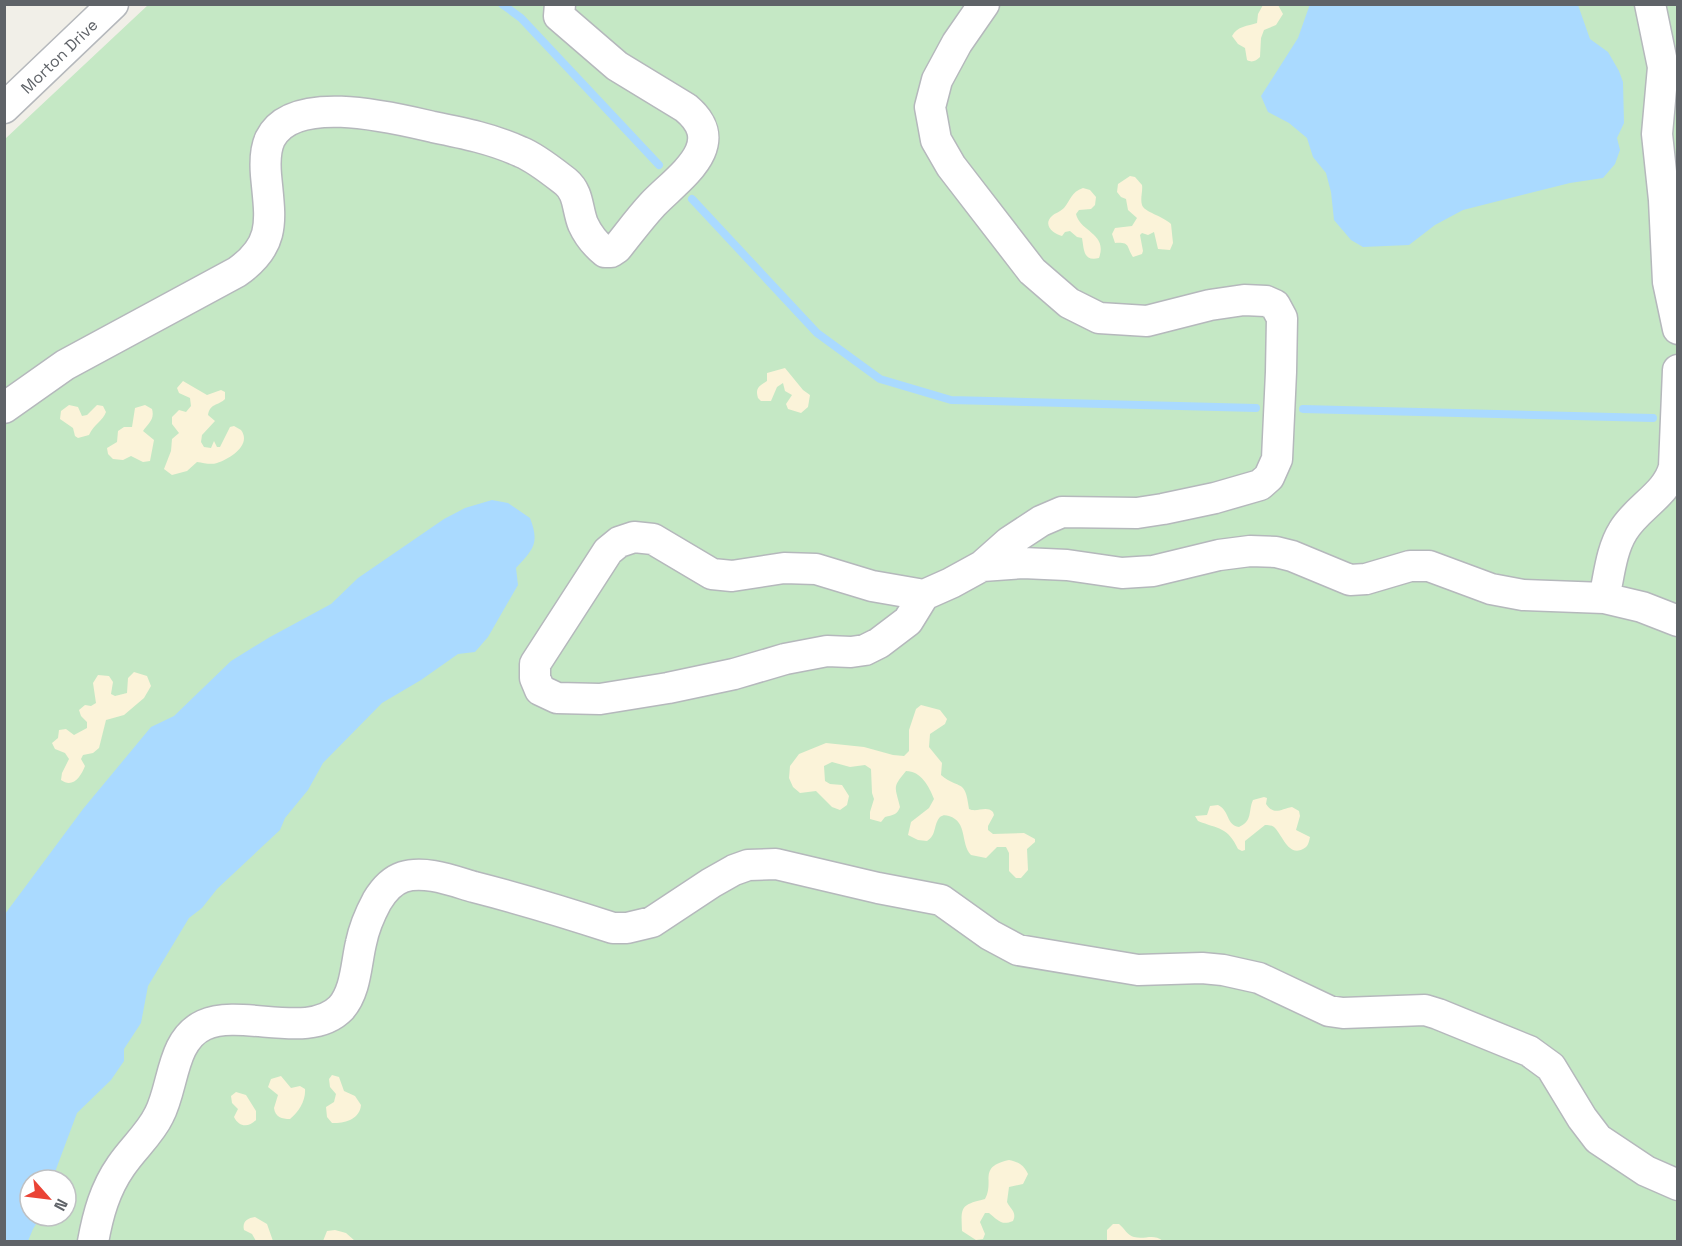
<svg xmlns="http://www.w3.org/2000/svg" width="1682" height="1246" viewBox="0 0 1682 1246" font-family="'Space Grotesk',sans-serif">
  <rect width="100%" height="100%" fill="#f1efe8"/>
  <path fill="#c5e8c5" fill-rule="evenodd" d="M148,5H1677V1241L5,1242V139ZM30,1180H66V1216H30Z"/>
  <path fill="#fbf3d9" d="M1263,5H1278L1283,14L1276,25L1264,30L1261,38L1260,57C1256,61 1252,63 1247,60L1245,48L1238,44L1232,36C1237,26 1248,26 1257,23L1258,14Z
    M1130,176L1135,177L1142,185C1143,191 1140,199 1142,205C1144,212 1163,216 1171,224L1173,243L1170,250L1158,249L1154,232L1148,235L1142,233L1140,235L1143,251L1142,254L1133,257C1126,247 1131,242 1115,243L1112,234L1115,228L1132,226L1137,218L1128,210L1126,199L1121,197L1117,192L1118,184Z
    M1083,188L1090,190L1096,197L1095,205L1091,209L1079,210L1076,214C1080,232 1108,233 1099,258C1083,262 1084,249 1082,238L1077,237L1070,231L1065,232L1062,236C1054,234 1042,225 1052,216C1055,213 1060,212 1064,208C1070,201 1071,192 1083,188Z
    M785,368L803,390L810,395L808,407L801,413L788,409L786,404L792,395L785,391L783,383L777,387L771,401H761L758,398C755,388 759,386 767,381V373Z
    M183,381L207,395L221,390L225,392V399C218,406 210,403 208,415L215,421L202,435L201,442L204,447L211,448L214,441L217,447H220L230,427L234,426L241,430C252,445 230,459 217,463C211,465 204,463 197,462L187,471L172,475L164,469L171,451L172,439L179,433L172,424V417L179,410L186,412L191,406L190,398L179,393L177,388Z
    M69,405L78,407L82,416L87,415L97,405L103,406L106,412C103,421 94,424 89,435L78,438L75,436L73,428L60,419L61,411Z
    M145,405L152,409C155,420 148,423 143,431L154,440L150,461L143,462L131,456L123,460L113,459L108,454L107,448L117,442L118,431L124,427H132L135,408Z
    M134,672L147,676L151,686L144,698L124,715L106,720L99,748L93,753L83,755L81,759L85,766C81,776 73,789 61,780L62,773L69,759L65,753L55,749L52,743L58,738L59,730L66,729L74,735L87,728V722L81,716L79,710L85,705L91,706L96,703L93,683L98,675L109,676L113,682L111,694L115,696L127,693L128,678Z
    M921,705L940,710L947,719L945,724L930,734L929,747L942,763L941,775C960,791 965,777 969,809C977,813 986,805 993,812L994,815L988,826V830L993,834L1024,833L1035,839V842L1027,849L1028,870L1021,878H1016L1009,871V853L1006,847H997L986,858L971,855C960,843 968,822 949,816C945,815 943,815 940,817C933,825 937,835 927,841L918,840L908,835L911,822L929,808L934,799C929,786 921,771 906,771C892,788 895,786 900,807C897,815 893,815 885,817L881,822L870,819V812L874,799L872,793L871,769L865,765L850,767L832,762L824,766L825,781L830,784L842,785L849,796L847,805L840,810L832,807L816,791L800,793L793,787L789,778L790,766L799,754L826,743L864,747L893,755L904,756L909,751V730L916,709Z
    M1264,797L1267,798L1266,804C1274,816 1281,809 1292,807L1299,811L1300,816L1296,830L1310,837C1309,842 1308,847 1303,849C1288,857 1282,834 1274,827C1270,825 1269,825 1265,825L1245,841V850L1242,851L1238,849C1228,827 1218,829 1198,821L1195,816L1207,815L1210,806L1218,805C1230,811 1226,825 1239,827C1253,821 1248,811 1253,800Z
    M332,1075L339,1077L344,1091L355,1096L361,1105C360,1119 344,1124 332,1123L327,1117L326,1107L334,1102L336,1094L330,1087L329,1079Z
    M281,1076L291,1088L300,1086L305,1089C306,1100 299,1112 290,1119C282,1119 275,1117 274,1108L278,1095L268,1087L271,1079Z
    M236,1092L246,1095L256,1111V1120C248,1128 239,1127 234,1117L238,1109L232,1103L231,1096Z
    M1009,1160C1018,1162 1024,1165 1028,1174L1023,1184L1009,1187L1007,1202C1011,1210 1017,1212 1013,1221C1001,1226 998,1220 989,1213H985L980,1222L985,1234L983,1239L976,1240L962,1231C961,1207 960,1205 985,1199C995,1181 977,1167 1009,1160Z
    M255,1217L267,1224L273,1241H256L252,1234L244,1230C242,1222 247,1218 255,1217Z
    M1113,1224H1119C1124,1228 1128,1236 1134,1237C1145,1240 1153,1233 1163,1241H1107V1230Z
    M335,1230L346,1233L355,1241H323L327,1231Z"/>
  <path fill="#aadaff" d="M1310,4L1578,5L1590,39L1608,52L1619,71L1623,82L1624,123L1617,138L1620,150L1615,164L1603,178L1570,183L1463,210L1435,225L1409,245L1363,247L1351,240L1334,220L1331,192L1326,173L1313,157L1307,138L1289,123L1268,112L1261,96L1298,38Z
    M492,500L508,503L530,518C540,544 533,549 516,568L518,585L488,637L475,652L458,654L421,680L382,703L323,763L308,790L285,818L280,830L217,889L202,908L189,918L148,986L141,1023L124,1049V1061L111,1080L77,1113L52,1180H30V1216H41L33,1229L28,1241H5V914L83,809L151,727L174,716L231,661L270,637L331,604L358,578L444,519L465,508Z"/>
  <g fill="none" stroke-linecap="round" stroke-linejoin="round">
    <path stroke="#aadaff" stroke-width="8" d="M502,4L521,18L659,165
      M692,199L817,333L880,379L951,400L1256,408
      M1303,409L1653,418"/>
    <defs>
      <path id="minor" d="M1650,4L1663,67L1657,134L1664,200L1668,282L1678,329
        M4,108L113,4
        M4,408L65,365L237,272C277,244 270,219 266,175C265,163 265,150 270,139C293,92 394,118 433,127C463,133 493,139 521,152C536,158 553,172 566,182C579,193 577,209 583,224C588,235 595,244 605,252H611L617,248C629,233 640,218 653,204C679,177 730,145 686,108L617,66L559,16L560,4
        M982,566L1023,563L1067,565L1122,573L1153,571L1219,555L1250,551L1276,552L1292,556L1350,580L1366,579L1410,566H1429L1491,589L1523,595L1604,598L1642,607L1678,621
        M924,595L908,621L879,643L865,650L851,652L827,651L785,659L734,674L668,688L600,699L557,698L540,690L535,678V664L608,551L619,542L634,537L653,539L712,574L732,576L784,568L816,569L872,586L924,595L951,583L982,566L1009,542L1041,521L1062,512L1137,513L1163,509L1215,498L1260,485L1269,477L1277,459L1281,372L1282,318L1275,305L1266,301L1244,300L1210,305L1147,321L1099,318L1069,303L1032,271L951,166L936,140L930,107L937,80L957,43L984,4
        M1604,598C1609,577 1611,550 1623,531C1637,507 1667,495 1674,467L1678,370
        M93,1242C98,1214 105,1189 121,1166C133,1148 150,1134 159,1115C174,1087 171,1040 204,1025C242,1008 309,1041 341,1008C356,991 356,964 361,943C364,928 370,914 377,901C383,891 391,881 403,877C425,870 453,881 474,887C521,899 567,913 613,928H627L652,922L711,883L734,870L748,865L776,864L878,888L941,900L990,935L1018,950L1138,970L1202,968L1223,970L1259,978L1329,1011L1343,1013L1425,1010L1438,1014L1529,1051L1551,1067L1582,1118L1598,1139L1646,1171L1678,1185"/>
    </defs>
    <use href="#minor" stroke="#b5b8bc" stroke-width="33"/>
    <use href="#minor" stroke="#fff" stroke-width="30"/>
  </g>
  <g text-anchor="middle" stroke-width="4.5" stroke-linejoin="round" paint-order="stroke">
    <g font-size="16" fill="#5f6368" stroke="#fff">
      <text transform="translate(59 56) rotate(-44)" y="6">Morton Drive</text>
    </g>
  </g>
  <rect width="1682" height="1246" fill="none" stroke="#5f6368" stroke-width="12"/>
  <g transform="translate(48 1198) rotate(118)"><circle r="28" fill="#ffffff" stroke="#bfc1c3" stroke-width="1.5"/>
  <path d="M0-4.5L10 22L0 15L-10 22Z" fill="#ea4335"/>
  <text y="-9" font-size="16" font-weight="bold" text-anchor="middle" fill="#5f6368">N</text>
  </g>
</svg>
